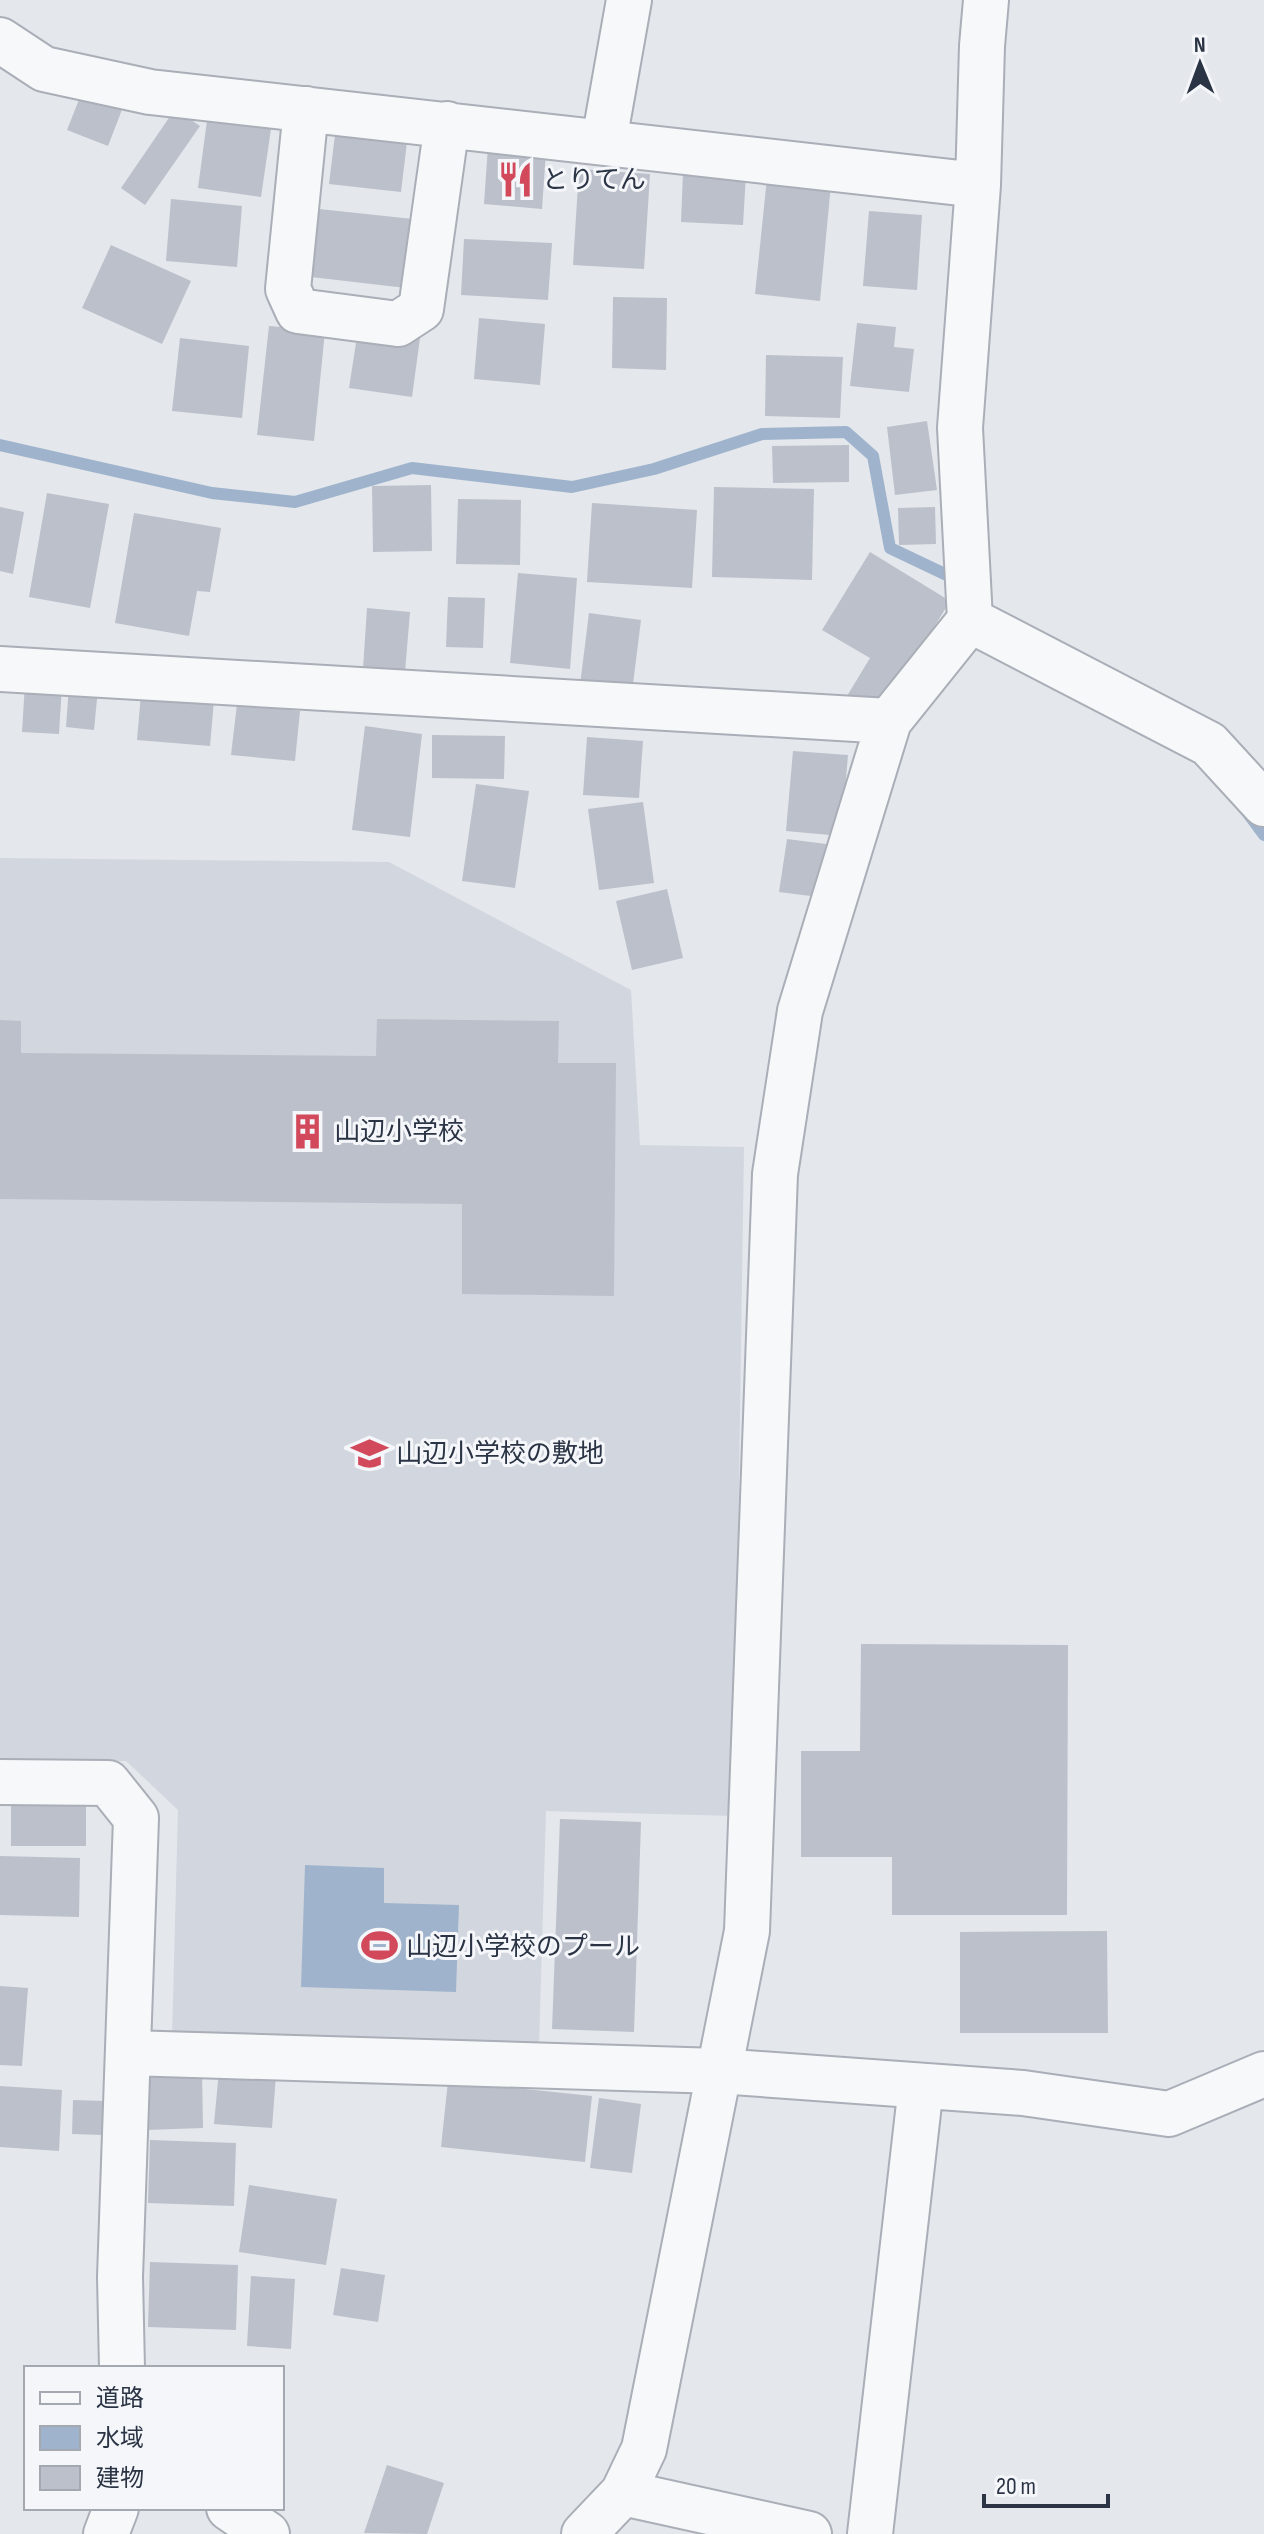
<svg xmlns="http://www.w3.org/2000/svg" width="1264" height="2534" viewBox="0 0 1264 2534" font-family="'Sofia Sans Condensed','Noto Sans JP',sans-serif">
  <rect width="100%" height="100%" fill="#e4e7ec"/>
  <path fill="#d2d6de" d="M0,858L389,862L631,990L640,1145L744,1147L734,1816L546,1811L539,2046L172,2037L178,1810L126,1761L0,1759Z"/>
  <path fill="#9fb4cc" d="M305,1865L384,1868V1903L459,1905L456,1992L301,1987Z"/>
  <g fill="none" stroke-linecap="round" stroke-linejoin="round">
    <path stroke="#9fb4cc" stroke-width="12" d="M0,445L212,493L295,502L412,468L572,487L654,469L762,434L846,432L873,456L890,548L951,577
      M1247,812L1264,835"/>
  </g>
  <path fill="#bbc0ca" d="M82,92L123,107L108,146L67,130Z
    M175,109L200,126L145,205L121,188Z
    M208,113L272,122L261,197L198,188Z
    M335,135L407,142L401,192L329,184Z
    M488,146L546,151L542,209L484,204Z
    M579,169L650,174L644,269L573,265Z
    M683,172L746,174L743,225L681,222Z
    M767,178L831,184L820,301L755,294Z
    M171,199L242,206L237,267L166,261Z
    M319,209L413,219L406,288L311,277Z
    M869,211L922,215L917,290L863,286Z
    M464,239L552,243L548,300L461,295Z
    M111,245L191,281L162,344L82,308Z
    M613,297L667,298L666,370L612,368Z
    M479,318L545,324L540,385L474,379Z
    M857,323L896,327L894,347L914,349L909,392L850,386Z
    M269,326L325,331L314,441L257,435Z
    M358,330L420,338L412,397L349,388Z
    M180,338L249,346L242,418L172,411Z
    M766,355L843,357L840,418L765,416Z
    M927,421L937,490L895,495L887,427Z
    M849,445V482L773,483L772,446Z
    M431,485L432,551L373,552L372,486Z
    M714,487L814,489L812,580L712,577Z
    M47,493L109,504L90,608L29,597Z
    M458,499L521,500L520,565L456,564Z
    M592,503L697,510L692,588L587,582Z
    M0,507L24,512L13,574L0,571Z
    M935,507L936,544L899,545L898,508Z
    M134,513L221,528L210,592L197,591L189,636L115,623Z
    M870,552L950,601L880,716L847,696L870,658L822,630Z
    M518,573L577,578L570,669L510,663Z
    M448,597L485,598L483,648L446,647Z
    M367,608L410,612L405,672L363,669Z
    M589,613L641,620L631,700L579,693Z
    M25,683L62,685L59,734L22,732Z
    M69,687L98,689L94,730L66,727Z
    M141,694L214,700L210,746L137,740Z
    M237,704L300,711L295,761L231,755Z
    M365,726L422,734L410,837L352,830Z
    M432,735L505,736L504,779L432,778Z
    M587,737L643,741L639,798L583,795Z
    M793,751L848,755L841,836L786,831Z
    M476,784L529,791L515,888L462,881Z
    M643,802L654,883L599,890L588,809Z
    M787,839L826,844L819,897L779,892Z
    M667,889L683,958L632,970L616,901Z
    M377,1019L559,1021L558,1063H616L614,1296L462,1294V1204L0,1199V1020L21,1021V1053L376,1056Z
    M861,1644L1068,1645L1067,1915H892V1857H801V1751H860Z
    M11,1797H86V1846H11Z
    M560,1819L641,1822L634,2032L552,2029Z
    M0,1856L80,1858L79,1917L0,1915Z
    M1107,1931L1108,2033H960V1932Z
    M0,1986L28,1988L22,2066L0,2065Z
    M202,2070L203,2128L146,2130L144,2072Z
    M219,2070L276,2075L272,2128L214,2124Z
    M448,2081L592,2096L585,2162L441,2147Z
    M0,2086L62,2090L59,2151L0,2147Z
    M599,2098L641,2104L632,2173L590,2168Z
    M73,2100L105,2101L103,2135L72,2134Z
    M150,2140L236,2143L234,2206L148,2203Z
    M249,2185L337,2199L326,2265L239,2252Z
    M150,2262L238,2265L236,2330L148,2327Z
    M341,2268L385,2275L378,2322L333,2315Z
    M251,2276L295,2279L291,2349L247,2346Z
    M387,2465L444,2483L427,2534L364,2533Z"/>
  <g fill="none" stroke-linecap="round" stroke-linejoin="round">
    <defs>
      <path id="minor" d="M0,40L44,69L150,92L978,185
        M306,109L288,289L298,311L398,324L421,309L447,124
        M604,141L629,0
        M970,620L1209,744L1264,804
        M0,669L889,721
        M0,1782L108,1783L136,1818L120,2277L122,2368
        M129,2053L719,2071L1023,2093L1169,2114L1264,2074
        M623,2493L809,2534
        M229,2508L267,2534
        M106,2534L116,2508
        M584,2534L623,2493L644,2449L747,1931L775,1174L800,1011L889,721L970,620L960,428L978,185L982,46L986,0
        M870,2534L921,2086"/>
    </defs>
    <use href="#minor" stroke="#a9aeb7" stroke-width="48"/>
    <use href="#minor" stroke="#f7f8fa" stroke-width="44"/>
  </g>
  <defs>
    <symbol id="restaurant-bare" viewBox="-9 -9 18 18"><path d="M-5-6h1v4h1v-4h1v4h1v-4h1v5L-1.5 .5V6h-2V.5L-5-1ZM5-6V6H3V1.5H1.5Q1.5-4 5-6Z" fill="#d1495b" stroke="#f4f6f9" stroke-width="2.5" paint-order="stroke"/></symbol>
    <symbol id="building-bare" viewBox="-9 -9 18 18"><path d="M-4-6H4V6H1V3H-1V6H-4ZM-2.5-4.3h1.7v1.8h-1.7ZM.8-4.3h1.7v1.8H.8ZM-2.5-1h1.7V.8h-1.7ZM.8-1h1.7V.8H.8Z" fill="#d1495b" stroke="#f4f6f9" stroke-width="2.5" paint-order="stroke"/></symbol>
    <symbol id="school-bare" viewBox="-9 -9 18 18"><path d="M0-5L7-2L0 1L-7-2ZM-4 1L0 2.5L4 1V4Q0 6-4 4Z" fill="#d1495b" stroke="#f4f6f9" stroke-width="2.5" paint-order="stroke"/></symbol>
    <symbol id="stadium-bare" viewBox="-9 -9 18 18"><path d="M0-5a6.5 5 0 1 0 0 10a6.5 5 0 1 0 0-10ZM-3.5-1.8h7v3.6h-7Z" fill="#d1495b" stroke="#f4f6f9" stroke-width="2.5" paint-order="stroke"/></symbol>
  </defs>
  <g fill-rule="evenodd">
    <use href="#restaurant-bare" x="490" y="154" width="51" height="51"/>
    <use href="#building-bare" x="282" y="1106" width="51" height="51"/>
    <use href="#school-bare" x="344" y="1428" width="51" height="51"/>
    <use href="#stadium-bare" x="354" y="1920" width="51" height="51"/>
  </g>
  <g text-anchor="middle" stroke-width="6" stroke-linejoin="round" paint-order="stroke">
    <g font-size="26" fill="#2b3445" stroke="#f4f6f9" text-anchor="start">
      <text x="542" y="188">とりてん</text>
      <text x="334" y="1140">山辺小学校</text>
      <text x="396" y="1462">山辺小学校の敷地</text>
      <text x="406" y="1955">山辺小学校のプール</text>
    </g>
  </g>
  <rect x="24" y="2366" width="260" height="144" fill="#f4f6f9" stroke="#a4a8b1" stroke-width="2"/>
  <rect x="40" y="2392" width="40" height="12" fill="#f7f8fa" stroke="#a4a8b1" stroke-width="2"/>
  <text x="96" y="2406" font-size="24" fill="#2b3445">道路</text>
  <rect x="40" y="2426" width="40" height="24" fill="#9fb4cc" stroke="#a4a8b1" stroke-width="2"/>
  <text x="96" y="2446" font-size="24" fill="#2b3445">水域</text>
  <rect x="40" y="2466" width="40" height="24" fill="#bbc0ca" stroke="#a4a8b1" stroke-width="2"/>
  <text x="96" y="2486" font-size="24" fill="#2b3445">建物</text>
  <g transform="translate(1200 64) rotate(359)" stroke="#f4f6f9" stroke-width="6" paint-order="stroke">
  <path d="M0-6L14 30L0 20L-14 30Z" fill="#2b3445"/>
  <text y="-12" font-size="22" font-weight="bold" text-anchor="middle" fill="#2b3445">N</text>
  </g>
  <path d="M984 2494v12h124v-12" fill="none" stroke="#2b3445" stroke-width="4"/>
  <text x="996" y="2494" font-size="24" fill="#2b3445" stroke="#f4f6f9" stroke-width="6" paint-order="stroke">20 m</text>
</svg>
